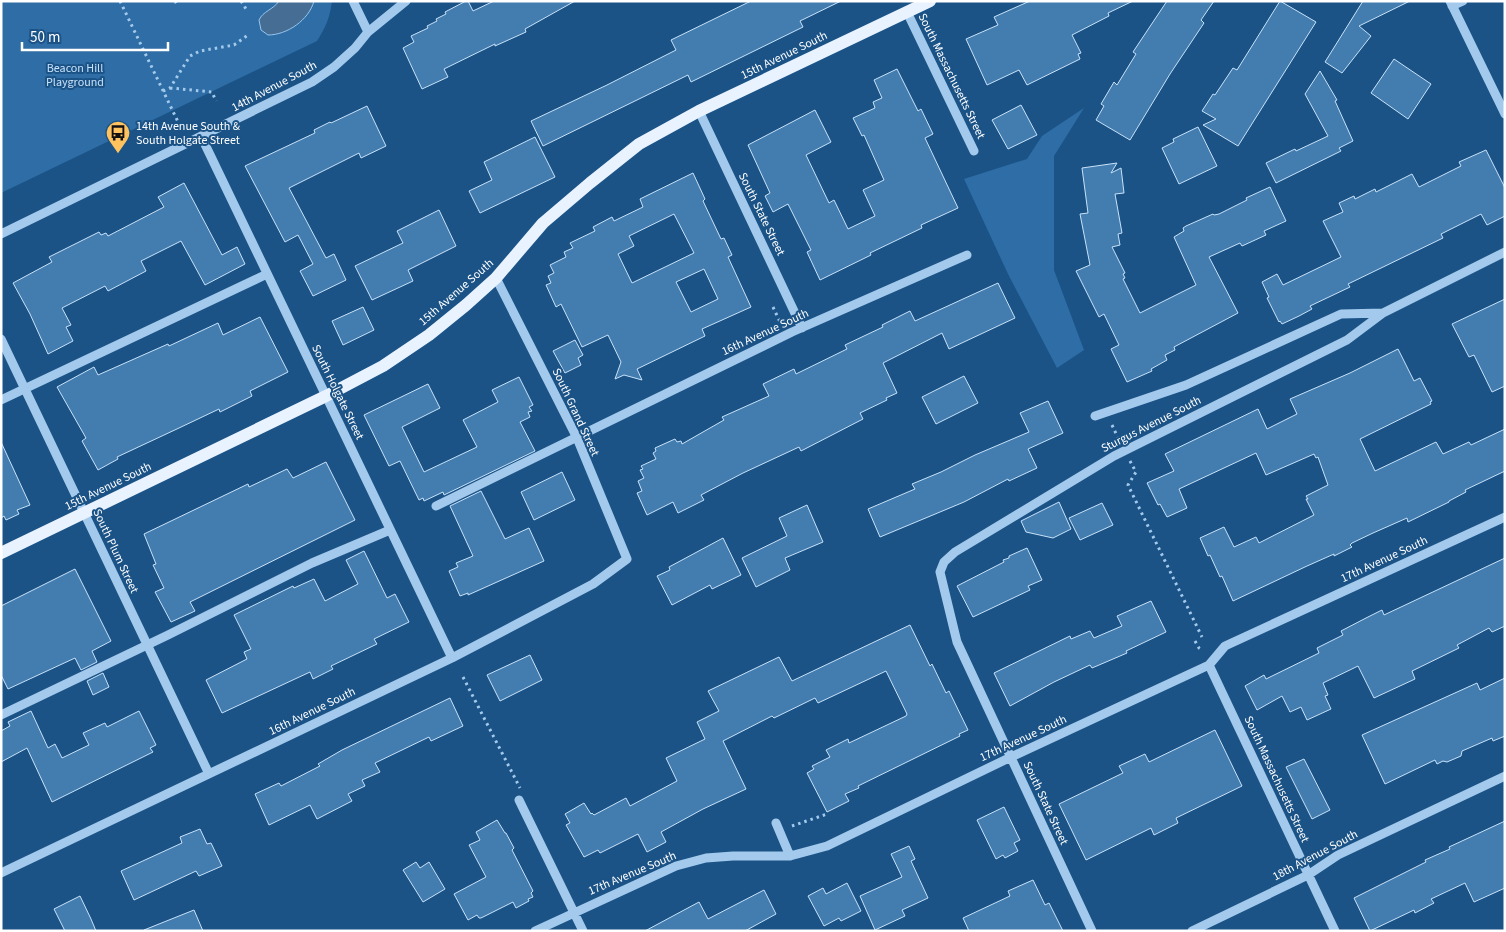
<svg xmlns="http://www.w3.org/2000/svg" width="1506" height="932" viewBox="0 0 1506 932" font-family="'Source Sans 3',sans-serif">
  <rect width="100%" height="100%" fill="#1b5387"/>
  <path fill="#2e6da5" d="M1,1H332C330,17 326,27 317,41L1,193Z
    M1084,108L1054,156V270L1084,350L1057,368L1008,274L964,179L1027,159L1042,136Z"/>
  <path fill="#466e94" stroke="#96c6ee" d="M279,1H314C309,20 287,35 268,35L261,30L259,20C263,11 273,10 279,1Z"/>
  <path fill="#437db0" stroke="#c8e2f9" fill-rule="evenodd" d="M466,1H468L473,11L494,1H575L525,29L526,32L495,46V44L444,69L448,77L422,89L403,48L414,42L411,36L428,28L427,26L437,21L436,19L446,14L445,12Z
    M751,1H841L800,21L803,27L691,82L688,75L543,146L531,121L607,85L676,50L671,40Z
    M1030,1H1133L1108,13L1109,16L1072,35L1081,53L1078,54L1080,59L1027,85L1019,70L987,85L966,39L998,25L994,17Z
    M1167,1H1214L1201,20L1204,23L1170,74L1130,140L1096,120L1104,106L1101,104L1114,82L1117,85L1136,54L1133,52Z
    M1280,1L1316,22L1238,146L1203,125L1216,119L1202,111L1213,94L1215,95L1233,68L1237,70Z
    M1363,1H1410L1359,26L1371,36L1342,73L1325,62Z
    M1394,59L1431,84L1408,119L1371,93Z
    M897,69L918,111L921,109L933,134L925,138L958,208L921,225L922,228L870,253L871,255L820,280L807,252L811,250L788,204L773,212L765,196L770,193L748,145L815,110L831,142L806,155L829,203L834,200L848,229L875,216L863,190L884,180L864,135L862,136L853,118L875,108L873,102L882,98L874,80Z
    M1320,71L1337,100L1335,101L1353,141L1339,148L1341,151L1276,183L1266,163L1295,149L1296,151L1328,136L1305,94Z
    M1021,105L1037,135L1008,149L992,120Z
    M367,106L386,146L361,158L359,153L289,188L326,258L334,254L346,280L313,296L300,271L313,264L298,235L285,242L245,166L315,133L314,130L330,122L331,123Z
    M1198,127L1217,166L1179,184L1162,148L1174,142L1173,139Z
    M535,137L555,177L480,213L469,191L492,180L484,162Z
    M1486,150L1505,188V216L1487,225L1481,214L1441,234L1443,238L1348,284L1350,287L1310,306L1312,309L1299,316L1282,324L1280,321L1279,322L1267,298L1269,297L1262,282L1277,274L1283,285L1341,257L1323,221L1343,212L1339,203L1354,196L1355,199L1375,189L1376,192L1412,174L1419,187L1461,166L1459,162Z
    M1117,163L1111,173L1121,168L1124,193L1115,194L1122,233L1118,234L1120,245L1112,247L1125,273L1123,274L1125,278L1123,279L1140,313L1196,285L1174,237L1184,231L1183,228L1186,226L1213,214L1214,215L1219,214L1247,200L1246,198L1270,187L1286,221L1264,231L1266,235L1242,246L1240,243L1209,257L1238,313L1174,347L1175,350L1165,355L1167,360L1151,369L1152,371L1127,382L1111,349L1119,345L1104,314L1099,317L1076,271L1090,265L1080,214L1088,213L1082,168Z
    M693,173L705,199L703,201L721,239L724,238L732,255L728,257L751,307L702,329L705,336L637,369L642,380L624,375L615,379L621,362L608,335L582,347L561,304L556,307L546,285L551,283L548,276L554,273L550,265L566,257L564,252L573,248L570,243L595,231L593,227L612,217L614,221L643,207L640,199ZM674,214L694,253L632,283L618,254L634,246L629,236ZM704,269L718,299L691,312L676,282Z
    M184,183L222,255L237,247L245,264L205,285L181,241L141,261L146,271L108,291L105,286L62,308L71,325L66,327L73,341L48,354L30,314L13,283L52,262L49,257L99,232L101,235L106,233L108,236L164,207L158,197Z
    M439,210L456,246L408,270L413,281L372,300L355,266L403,243L397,231Z
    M998,283L1015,318L949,349L942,333L883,363L897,393L886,398L887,400L860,413L863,419L801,451L799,447L743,473L701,495L704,500L678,513L673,502L647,515L637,493L642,491L638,481L644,478L640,470L643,469L641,466L656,459L653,453L656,451L655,448L675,439L677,442L681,441L682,444L724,420L722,417L769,396L763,384L794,369L796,374L847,349L845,345L883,327L882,325L910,311L915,321Z
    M1505,299V386L1492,392L1474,355L1469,357L1452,324Z
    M363,307L374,330L343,345L332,321Z
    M260,317L288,372L250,391L252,396L220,412L219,409L179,428L117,457L118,459L98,470L82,441L86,438L57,387L94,367L98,375L168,344L169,346L218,323L223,335Z
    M575,340L583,355L578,358L581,365L565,373L553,351Z
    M1398,349L1414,381L1420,378L1432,401L1430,402L1431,404L1360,439L1375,471L1436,442L1443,454L1469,442L1471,445L1505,429V471L1465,490L1466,492L1449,501V502L1408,522L1407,518L1373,533L1352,543L1350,545L1352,547L1334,556V554L1307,566L1233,601L1222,576L1220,577L1210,555L1208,556L1200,538L1224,527L1234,547L1256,537L1259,543L1314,515L1306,499H1308L1306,496L1328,485L1318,457L1316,458L1314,454L1266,475L1256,453L1179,489L1187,508L1167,517L1160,504L1158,505L1147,483L1174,471L1165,454L1258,409L1267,429L1297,414L1290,399L1350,373Z
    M964,376L978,403L936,424L922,397Z
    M519,377L533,405L529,407L532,411L528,412L530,417L520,422L535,451L444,495L443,492L424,501L423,498L419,500L400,461L389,466L364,415L428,384L440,408L402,427L424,472L477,447L463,420L498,402L492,390Z
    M1048,401L1063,433L1028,449L1037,468L1009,481L1008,479L964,502L880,537L868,509L915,489L912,484L941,472L975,455L1029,432L1020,413Z
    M1,442L30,505L17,510L19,514L6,520L4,516L1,518Z
    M326,462L355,520L190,602L195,611L171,622L155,592L164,588L153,565L156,564L144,534L248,484L249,487L287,469L293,478Z
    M562,472L575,500L534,520L521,492Z
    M481,491L505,539L529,528L544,561L468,595V593L460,596L449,571L458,567L456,563L473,556L450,506Z
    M1059,502L1071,529L1053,538L1026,532L1021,521Z
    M1102,503L1113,525L1080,540L1069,518Z
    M807,505L823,542L785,558L790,570L756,587L742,558L787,536L779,518Z
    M723,538L741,575L712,589L710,585L672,605L657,576L670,570L669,567Z
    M1027,548L1042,580L1028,586L1030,590L973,617L957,586L1004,562L1003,560L1009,558V556Z
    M364,551L387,598L395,594L409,622L374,639L377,644L331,666L333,669L313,679L310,672L222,713L206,680L247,659L244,652L251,649L234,615L293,586L294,588L314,579L325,601L358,584L346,560Z
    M1505,558V626L1492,632L1489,628L1457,645L1459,648L1412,671L1415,679L1374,698L1358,666L1323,683L1328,695L1325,696L1331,709L1307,720L1301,707L1290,712L1282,696L1257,710L1245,686L1264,675L1266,679L1319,653L1317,648L1343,635L1341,631L1366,618L1382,610L1384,615Z
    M75,569L111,641L92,651L97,662L81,670L75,658L8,689L1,675V606Z
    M1151,601L1166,632L1126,651L1127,653L1092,668L1090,665L1054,682L1010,706L994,673L1070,636L1071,639L1090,631L1094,638L1122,626L1117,616Z
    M910,625L930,666L932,664L946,693L949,691L968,730L959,734L960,736L858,786L859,788L845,794L849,801L827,812L807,773L814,769L812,766L830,757L826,750L848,739L849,743L906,716L907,714L886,671L818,703L815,698L774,718L772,716L723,741L746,789L703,809L661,832L666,842L647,852L638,834L600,853L598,850L584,857L566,825L570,823L565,814L584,803L591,814L592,813L594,815L626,798L630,806L677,781L666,758L705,739L697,722L719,711L708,691L779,657L792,681Z
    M530,655L542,680L500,701L487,675Z
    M103,673L109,687L93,695L87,681Z
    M1505,678V736L1493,741L1492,738L1462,751L1461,756L1447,762L1443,761L1437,764L1435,760L1385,784L1362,735L1477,683L1480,690Z
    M450,698L463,726L431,741L429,737L375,763L380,772L362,780L365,786L348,794L352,801L317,819L310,805L269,825L255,794L279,783L281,786L320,766L318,764L342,750Z
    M31,711L48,748L55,744L62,758L89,745L83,733L105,723L107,727L139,711L156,745L150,748L153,752L52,802L27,748L1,762V731L10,726L8,722Z
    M1215,730L1242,786L1176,818L1178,823L1154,835L1151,828L1086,860L1059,804L1123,773L1119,766L1145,754L1149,762Z
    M1304,759L1330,810L1312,819L1286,767Z
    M1004,807L1020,840L1014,843L1018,851L1005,858L1003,855L996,859L977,820Z
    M497,820L505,833H506L514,848L512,850L533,891L531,893L533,897L528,899L529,901L516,908L513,902L481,918H479L477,915L468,920L454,894L486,877L469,845L480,840L476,832Z
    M1505,821V888L1474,902L1465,883L1431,899L1434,903L1415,913L1414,910L1370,931L1354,898L1426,862L1425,860L1450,849L1449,847Z
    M200,829L207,844L211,843L222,866L199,876L196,871L134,900L121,871L182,843L180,837Z
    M909,846L915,859L911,861L928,898L902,910L905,916L875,930L860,896L902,877L891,854Z
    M416,862L420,868L429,862L445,889L423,902L403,870Z
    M1033,880L1045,905L1049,903L1063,931H969L963,918L1010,896L1008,891Z
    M847,883L861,911L841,921L839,918L824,926L808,896L823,888L826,894Z
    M764,890L776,914L745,931H645L699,902L708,919Z
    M80,896L91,919L96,931H65L54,909Z
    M194,910L203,931H144V930Z"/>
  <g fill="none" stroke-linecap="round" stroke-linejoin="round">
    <path stroke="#a3caec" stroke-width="3" stroke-dasharray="2.5 4" stroke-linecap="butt" d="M120,1L179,124
      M175,1L178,6
      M241,1L248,12
      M170,88L212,92L216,101
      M163,91L170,88L190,56L200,51L234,45L248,35
      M773,307L780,322
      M1112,425L1119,440
      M1130,461L1136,472L1128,485L1202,637
      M1195,641L1199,648L1202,650
      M463,677L520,788
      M792,826L827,814"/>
    <path stroke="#a3caec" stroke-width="9" d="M353,1L368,32
      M1450,1L1505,114
      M1452,6L1463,1
      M907,12L974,151
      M699,111L802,328
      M201,136L452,658
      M1,234L312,82L334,67L355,48L368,32L406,1
      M1,339L209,774
      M1,400L267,274
      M1095,416L1186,385L1341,314L1383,313
      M436,506L792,332L967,255
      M1209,665L1335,931
      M1,715L168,635L312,563L390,530
      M519,800L583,931
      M776,823L790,856
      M1,873L452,658L593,584L627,559L577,438L496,278
      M535,931L676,866L706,858L733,856H790L827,846L1011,757L1209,665L1225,646L1505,517
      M1092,931L957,642L940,572L944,562L955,552L1114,456L1347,340L1383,313L1505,252
      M1192,931L1308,875L1338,855L1505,776"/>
    <path stroke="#e8f3ff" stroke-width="12" d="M1,553L326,396L383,366L429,335L466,305L496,278L543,223L590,183L639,144L699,111L930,1"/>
  </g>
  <defs>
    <symbol id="bus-pin" viewBox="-11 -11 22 30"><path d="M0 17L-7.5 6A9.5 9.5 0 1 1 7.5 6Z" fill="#fec35f" stroke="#1b5387"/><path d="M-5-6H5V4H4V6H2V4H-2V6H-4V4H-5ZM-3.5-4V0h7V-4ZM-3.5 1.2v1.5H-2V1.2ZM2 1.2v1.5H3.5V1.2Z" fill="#111"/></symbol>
  </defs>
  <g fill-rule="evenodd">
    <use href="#bus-pin" x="104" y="119" width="28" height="38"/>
  </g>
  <g text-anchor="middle" stroke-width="4" stroke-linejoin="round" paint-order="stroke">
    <g font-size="12" fill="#fff" stroke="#1b5387">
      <text transform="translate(784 55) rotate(-26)" y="4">15th Avenue South</text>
      <text transform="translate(952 76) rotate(64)" y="4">South Massachusetts Street</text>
      <text transform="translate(274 86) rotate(-28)" y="4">14th Avenue South</text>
      <text transform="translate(762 214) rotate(64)" y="4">South State Street</text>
      <text transform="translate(456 292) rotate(-41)" y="4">15th Avenue South</text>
      <text transform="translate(765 332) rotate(-25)" y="4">16th Avenue South</text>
      <text transform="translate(338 392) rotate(64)" y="4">South Holgate Street</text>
      <text transform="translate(576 412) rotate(65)" y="4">South Grand Street</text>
      <text transform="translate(1151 424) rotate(-27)" y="4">Sturgus Avenue South</text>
      <text transform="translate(108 486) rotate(-26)" y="4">15th Avenue South</text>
      <text transform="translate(116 551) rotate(65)" y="4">South Plum Street</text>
      <text transform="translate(1384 559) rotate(-25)" y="4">17th Avenue South</text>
      <text transform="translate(312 711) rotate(-26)" y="4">16th Avenue South</text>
      <text transform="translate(1023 738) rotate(-25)" y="4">17th Avenue South</text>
      <text transform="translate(1277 779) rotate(65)" y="4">South Massachusetts Street</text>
      <text transform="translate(1046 803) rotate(65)" y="4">South State Street</text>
      <text transform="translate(1315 855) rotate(-28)" y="4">18th Avenue South</text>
      <text transform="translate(632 873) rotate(-23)" y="4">17th Avenue South</text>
    </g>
    <g font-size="12" fill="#c8e2f9" stroke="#1b5387">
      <text x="75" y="72">Beacon Hill<tspan x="75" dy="14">Playground</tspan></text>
    </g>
    <g font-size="12" fill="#fff" stroke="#1b5387" text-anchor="start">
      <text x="136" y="130">14th Avenue South &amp;<tspan x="136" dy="14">South Holgate Street</tspan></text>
    </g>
  </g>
  <rect width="1506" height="932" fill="none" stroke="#ffffff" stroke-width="5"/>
  <path d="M22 42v8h146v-8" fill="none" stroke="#ffffff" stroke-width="2.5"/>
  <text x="30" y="42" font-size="15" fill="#ffffff" stroke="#1b5387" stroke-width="4" paint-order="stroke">50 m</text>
</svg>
